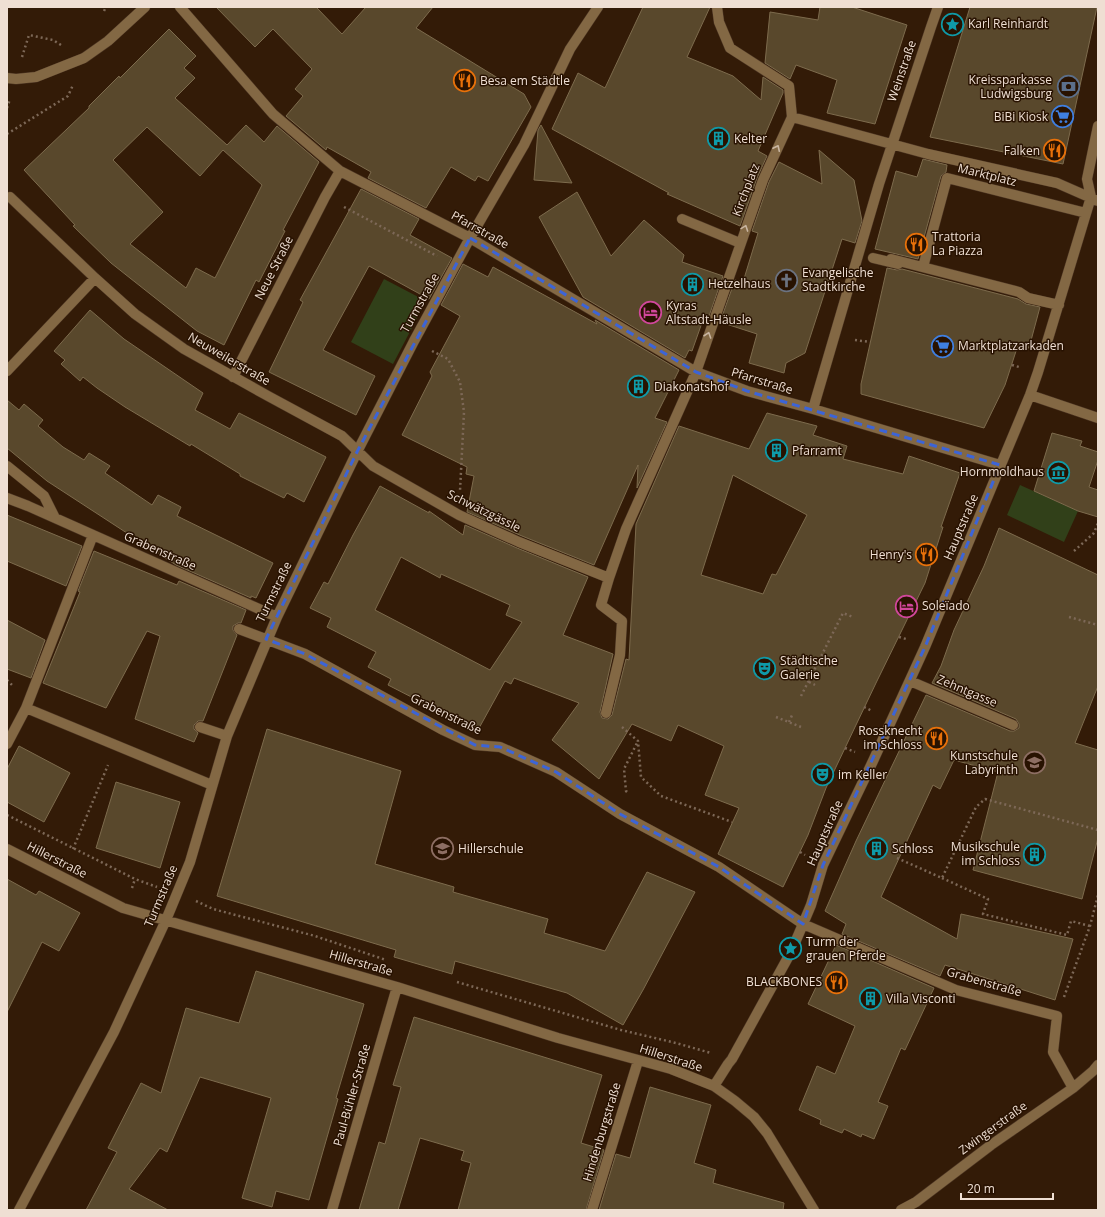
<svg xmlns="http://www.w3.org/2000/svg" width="1105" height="1217" viewBox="0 0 1105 1217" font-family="'Open Sans',sans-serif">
  <rect width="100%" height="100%" fill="#331b07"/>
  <path fill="#314019" d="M384,279L426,301L393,364L351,342Z
    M1020,485L1078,511L1064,542L1007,515Z"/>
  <path fill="#59482c" stroke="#7d6b4d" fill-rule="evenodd" d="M216,7H316L342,34L366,7H433L416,28L524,94L531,107L488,181L478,176L475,181L451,167L426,208L368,178L371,172L327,147L326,150L286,116L303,96L295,89L312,69L273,29L255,47Z
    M643,7H710L687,57L733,76L761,100L763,77L783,90V93L758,151L767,156L757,178L740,226L667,194L669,193L552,129L578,73L605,88Z
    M820,7H852L907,25L875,124L827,113L837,80L796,65L790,79L765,63L770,12L818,20Z
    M970,7H1097L1063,164L930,137Z
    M169,29L196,56L184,68L195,78L175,98L227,145L246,125L264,142L277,126L319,162L283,230L285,231L259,282L256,280L224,345L197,331L111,263L73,226L75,225L24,170L89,108V106L119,76L120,78ZM147,127L200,176L223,150L262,185L215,278L196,268L186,288L130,244L163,212L113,160Z
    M541,125L572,183L534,180L538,130Z
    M819,150L854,180L862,221L855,243L842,239L805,353L786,363L784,373L749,363L757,334L720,322L735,280L743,282L758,233L752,231L769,182L779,162L822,184Z
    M923,159L947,165L946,172L941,176L918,259L875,249L896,171L917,177Z
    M361,189L419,219L410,235L452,258L429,299L369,266L323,350L375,376L356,415L269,372L303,302L300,300Z
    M577,192L611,256L644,220L684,255L682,262L723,276L708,319L704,317L692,351L689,350L685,358L583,297L539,217Z
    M463,264L488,277L493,267L597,324L595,320L679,370L655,418L667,422L637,488L638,465L594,565L522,536L467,512L474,476L466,474L467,467L402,435L432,376L430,372L460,316L441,305Z
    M887,268L897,270L902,269L1018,299L1026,304L1040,307L1029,348L1018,345L1005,385L984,428L861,394V384Z
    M90,310L124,339L203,393L195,410L230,429L239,413L326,457L304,502L287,493L284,498L240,476V474L191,444L190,446L125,407L97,388L83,377L80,381L61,364L65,360L54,351Z
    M7,400L19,410L24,404L43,420L38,426L63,447L84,460L89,453L110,466L105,473L152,505L158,495L181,507L177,516L273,563L256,598L251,596V598L176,565L47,481L7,448Z
    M767,413L817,426L813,435L847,446L843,459L903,474L909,456L960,473L941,527H943L925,583L876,683L826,788L808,835L783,887L718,854L739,808L705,795L724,746L678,725L671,741L632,724L599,779L552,740L579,703L514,678L511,684L505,681L478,730L428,703L427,705L388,685L391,679L368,667L376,652L327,627L331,618L310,608L324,582L328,584L353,535L380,486L429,513V511L463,535L465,525L517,548L588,577L563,635L613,654L600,712L602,718L608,719L612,715L626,659L629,660L636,524L679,426L749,449ZM733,475L807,515L776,575L772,574L763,594L701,575ZM401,557L440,578L441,574L510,605L506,615L522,622L490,670L375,610Z
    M1052,433L1082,441L1080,446L1098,452V460L1089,487L1098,490V517L1078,511L1034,491Z
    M7,515L82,546L66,586L7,561Z
    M999,528L1098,575V686L1075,743L1098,750V838L1082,899L973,870L998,772L954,760L940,789L933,785L881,897L957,939L961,914L1073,939L1055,1000L945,965L940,976L842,934L846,924L825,911L856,841L926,695L1010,731H1014L1019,728V724L1016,719L932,683L941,666L954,630L984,566Z
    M94,551L177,585L179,581L246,610L241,623H238L233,626V630L237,635L203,721H198L194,725V729L198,733L194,742L135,719L160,636L147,631L106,708L43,683L80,592L78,591Z
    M7,620L45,640L31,678L7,669Z
    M267,729L401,771L375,864L454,887L453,892L548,919L544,933L605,951L647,872L695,892L643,990L623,1025L567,993L455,961L452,974L394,957L396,950L217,896Z
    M19,746L70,773L44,822L7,802V769Z
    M116,782L180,802L160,868L96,848Z
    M7,879L36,895L39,891L80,913L59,951L42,942L7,1012Z
    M836,945L934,988L905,1050L901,1048L878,1102L888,1106L874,1139L862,1134L861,1137L844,1129L842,1133L820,1124L821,1120L799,1110L817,1066L835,1074L855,1026L808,1004Z
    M256,971L364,1004L336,1098L338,1099L309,1200L276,1191L272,1207L242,1198L271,1098L200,1077L167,1152L160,1148L129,1189L168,1210H86L117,1152L108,1148L141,1083L161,1093L186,1008L239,1023Z
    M414,1017L602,1075L581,1143L604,1150L586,1210H458L471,1163L461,1160L464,1151L420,1138L398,1210H359L379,1142L385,1144L401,1087L393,1085Z
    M650,1087L711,1105L694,1163L716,1170L713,1183L784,1203L783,1210H599L616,1154L630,1158Z"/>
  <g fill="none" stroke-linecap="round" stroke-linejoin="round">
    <defs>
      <path id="minor" d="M180,7L273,114L340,171L470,238L696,372L747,391L813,409L1000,465
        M7,78L16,79L36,77L84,58L108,41L145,7
        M792,117L928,154L1057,183L1098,201
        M10,197L95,278L135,314L184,349L268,396L342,436L373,466L459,515L519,542L609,578
        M682,219L740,243
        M873,258L898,264
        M891,259L1019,292L1028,298L1059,305
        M923,267L947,178L1086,213
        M7,371L95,278
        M233,377L325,197L340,171
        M1030,395L1098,418
        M813,409L879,184L931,27L938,7
        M7,466L44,496L55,518
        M7,498L28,506L277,617
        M239,629L305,654L443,730L475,745L500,747L556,772L620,814L719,867L803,924L956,990L1057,1016L1053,1052L1073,1088
        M910,681L1013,725
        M26,708L212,785
        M606,713L620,655L622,621L601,605L609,578L626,529L696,372L763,180L792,117L789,86L730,48L719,22L717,7
        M200,727L227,736
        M7,744L26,708L93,535
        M7,849L123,908L397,987L558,1038L671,1069L714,1086L735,1101L754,1117L767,1133L814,1210
        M714,1086L728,1064L732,1059L791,952L803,924L811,905L823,865L873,761L925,647L1030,395L1038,372L1091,197L1087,179L1098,126
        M19,1210L114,1032L166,920L190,862L227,736L277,617L357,452L414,341L470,238L524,145L570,49L598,7
        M332,1210L397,987
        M592,1210L638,1061
        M901,1210L916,1202L991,1145L1073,1088L1093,1071L1098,1065"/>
    </defs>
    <use href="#minor" stroke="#4d3624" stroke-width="11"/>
    <path stroke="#7d6857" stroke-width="2.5" stroke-dasharray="2 3" stroke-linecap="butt" d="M104,11L106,7
      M22,57L29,35L53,40L61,45
      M7,108L10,99
      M7,134L68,96L73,85
      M344,207L437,256
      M855,340L870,342
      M432,351L448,359L460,382L464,412L460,491
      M1012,365L1019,367
      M1074,551L1094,533L1098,523
      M1069,617L1098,625
      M899,637L906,639
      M7,680L12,685
      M809,682L815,685
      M801,696L843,613L853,617
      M864,707L872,711
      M776,717L801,727
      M789,722L793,713
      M622,727L638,741L641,777L661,796L732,822
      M845,748L855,752
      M627,792L626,791L624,769L638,741
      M7,815L135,879L157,887
      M73,849L108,765
      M800,852L805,855
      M897,858L942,878L976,807L985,799L1098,830
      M942,878L988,899L983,914L1067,935L1071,921L1090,926
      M132,888L135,879
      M196,901L213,909L315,936L386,960
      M457,982L621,1030L676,1043L711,1053
      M1064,997L1090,926L1098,895"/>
    <use href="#minor" stroke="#836844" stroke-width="10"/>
  </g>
  <defs><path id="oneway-chevron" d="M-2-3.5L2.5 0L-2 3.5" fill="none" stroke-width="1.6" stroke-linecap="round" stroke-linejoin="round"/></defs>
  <g stroke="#c9b5a1">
    <use href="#oneway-chevron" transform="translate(777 148) rotate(-65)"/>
    <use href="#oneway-chevron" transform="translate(745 228) rotate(-70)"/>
    <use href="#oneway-chevron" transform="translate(708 335) rotate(-71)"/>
  </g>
  <path fill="none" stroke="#3c64d7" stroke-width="3" stroke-dasharray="8 5" stroke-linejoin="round" d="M470,238L696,372L747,391L1000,465L925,647L823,865L803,924L719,867L620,814L556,772L500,747L475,745L305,654L266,639L357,452Z"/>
  <defs>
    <symbol id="sight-ring" viewBox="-11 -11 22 22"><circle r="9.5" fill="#281201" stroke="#0f9aa8" stroke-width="1.5"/><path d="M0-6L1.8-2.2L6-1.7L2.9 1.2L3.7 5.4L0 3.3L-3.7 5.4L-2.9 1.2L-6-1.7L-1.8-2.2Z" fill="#0f9aa8"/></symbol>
    <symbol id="restaurant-ring" viewBox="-11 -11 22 22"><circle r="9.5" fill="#281201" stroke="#e8710a" stroke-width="1.5"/><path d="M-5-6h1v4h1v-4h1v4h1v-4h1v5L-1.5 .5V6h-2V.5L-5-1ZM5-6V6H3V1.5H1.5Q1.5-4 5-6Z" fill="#e8710a"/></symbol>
    <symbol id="bank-ring" viewBox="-11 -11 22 22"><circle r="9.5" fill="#281201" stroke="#5c6f8a" stroke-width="1.5"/><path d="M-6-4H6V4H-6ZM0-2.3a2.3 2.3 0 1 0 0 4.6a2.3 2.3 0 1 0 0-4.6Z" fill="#5c6f8a"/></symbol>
    <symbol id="supermarket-ring" viewBox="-11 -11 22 22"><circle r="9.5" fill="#281201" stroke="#3f7fe0" stroke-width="1.5"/><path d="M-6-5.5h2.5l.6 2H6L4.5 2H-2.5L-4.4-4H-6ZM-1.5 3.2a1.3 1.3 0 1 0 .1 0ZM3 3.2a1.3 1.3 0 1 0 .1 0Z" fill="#3f7fe0"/></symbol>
    <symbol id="building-ring" viewBox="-11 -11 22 22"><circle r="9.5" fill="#281201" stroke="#0f9aa8" stroke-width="1.5"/><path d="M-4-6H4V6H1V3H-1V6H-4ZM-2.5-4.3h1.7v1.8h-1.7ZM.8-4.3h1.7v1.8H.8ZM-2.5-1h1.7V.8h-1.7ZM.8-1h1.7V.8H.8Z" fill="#0f9aa8"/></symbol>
    <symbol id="church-ring" viewBox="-11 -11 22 22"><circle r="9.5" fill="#281201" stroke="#6b7280" stroke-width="1.5"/><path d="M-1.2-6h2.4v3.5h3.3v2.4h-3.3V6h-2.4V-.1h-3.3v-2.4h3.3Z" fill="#6b7280"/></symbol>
    <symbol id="hotel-ring" viewBox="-11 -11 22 22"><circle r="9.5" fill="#281201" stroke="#d1479c" stroke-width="1.5"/><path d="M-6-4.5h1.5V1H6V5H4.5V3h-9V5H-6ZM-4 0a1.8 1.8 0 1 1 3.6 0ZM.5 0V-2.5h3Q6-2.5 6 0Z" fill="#d1479c"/></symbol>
    <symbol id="museum-ring" viewBox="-11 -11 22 22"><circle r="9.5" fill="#281201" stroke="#0f9aa8" stroke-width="1.5"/><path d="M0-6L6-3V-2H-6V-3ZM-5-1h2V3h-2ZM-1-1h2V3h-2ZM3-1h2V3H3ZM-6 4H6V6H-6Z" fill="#0f9aa8"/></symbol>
    <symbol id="theatre-ring" viewBox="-11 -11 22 22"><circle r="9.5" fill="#281201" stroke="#0f9aa8" stroke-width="1.5"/><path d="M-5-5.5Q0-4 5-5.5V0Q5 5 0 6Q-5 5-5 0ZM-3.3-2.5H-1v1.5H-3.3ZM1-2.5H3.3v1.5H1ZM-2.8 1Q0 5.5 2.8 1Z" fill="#0f9aa8"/></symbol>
    <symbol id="school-ring" viewBox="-11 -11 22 22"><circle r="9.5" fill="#281201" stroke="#8d6e63" stroke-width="1.5"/><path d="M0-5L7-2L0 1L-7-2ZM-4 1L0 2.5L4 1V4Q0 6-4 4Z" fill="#8d6e63"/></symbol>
  </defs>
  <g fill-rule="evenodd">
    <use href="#sight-ring" x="940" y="12" width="25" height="25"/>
    <use href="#restaurant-ring" x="452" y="68" width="25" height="25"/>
    <use href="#bank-ring" x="1056" y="74" width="25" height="25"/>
    <use href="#supermarket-ring" x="1050" y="104" width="25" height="25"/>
    <use href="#building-ring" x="706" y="126" width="25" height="25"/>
    <use href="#restaurant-ring" x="1042" y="138" width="25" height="25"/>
    <use href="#restaurant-ring" x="904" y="232" width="25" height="25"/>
    <use href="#church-ring" x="774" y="268" width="25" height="25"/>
    <use href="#building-ring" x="680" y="272" width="25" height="25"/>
    <use href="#hotel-ring" x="638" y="300" width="25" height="25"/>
    <use href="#supermarket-ring" x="930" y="334" width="25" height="25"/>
    <use href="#building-ring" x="626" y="374" width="25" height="25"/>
    <use href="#building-ring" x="764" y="438" width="25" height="25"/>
    <use href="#museum-ring" x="1046" y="460" width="25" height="25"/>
    <use href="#restaurant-ring" x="914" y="542" width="25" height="25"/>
    <use href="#hotel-ring" x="894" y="594" width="25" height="25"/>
    <use href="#theatre-ring" x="752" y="656" width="25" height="25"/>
    <use href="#restaurant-ring" x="924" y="726" width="25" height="25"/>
    <use href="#school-ring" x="1022" y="750" width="25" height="25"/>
    <use href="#theatre-ring" x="810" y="762" width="25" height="25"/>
    <use href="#school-ring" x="430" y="836" width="25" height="25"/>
    <use href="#building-ring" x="864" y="836" width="25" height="25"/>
    <use href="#building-ring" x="1022" y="842" width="25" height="25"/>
    <use href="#sight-ring" x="778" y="936" width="25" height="25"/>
    <use href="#restaurant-ring" x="824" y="970" width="25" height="25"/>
    <use href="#building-ring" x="858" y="986" width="25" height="25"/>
  </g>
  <g text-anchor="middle" stroke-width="3" stroke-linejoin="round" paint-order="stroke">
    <g font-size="12" fill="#efdfd3" stroke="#281201" text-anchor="start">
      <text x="968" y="28">Karl Reinhardt</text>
      <text x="1052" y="84" text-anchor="end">Kreissparkasse<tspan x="1052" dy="14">Ludwigsburg</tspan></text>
      <text x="480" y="85">Besa em Städtle</text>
      <text x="1048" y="121" text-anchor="end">BiBi Kiosk</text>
      <text x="734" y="143">Kelter</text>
      <text x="1040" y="155" text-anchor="end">Falken</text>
      <text x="932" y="241">Trattoria<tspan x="932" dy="14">La Piazza</tspan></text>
      <text x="802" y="277">Evangelische<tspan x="802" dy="14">Stadtkirche</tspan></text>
      <text x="708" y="288">Hetzelhaus</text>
      <text x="666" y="310">Kyras<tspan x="666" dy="14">Altstadt-Häusle</tspan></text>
      <text x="958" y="350">Marktplatzarkaden</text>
      <text x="654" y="391">Diakonatshof</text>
      <text x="792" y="455">Pfarramt</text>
      <text x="1044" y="476" text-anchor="end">Hornmoldhaus</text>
      <text x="912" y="559" text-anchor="end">Henry's</text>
      <text x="922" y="610">Soleïado</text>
      <text x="780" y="665">Städtische<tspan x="780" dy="14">Galerie</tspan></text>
      <text x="922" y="735" text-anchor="end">Rossknecht<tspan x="922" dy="14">im Schloss</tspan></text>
      <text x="1018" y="760" text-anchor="end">Kunstschule<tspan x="1018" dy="14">Labyrinth</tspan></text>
      <text x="838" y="779">im Keller</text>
      <text x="1020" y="851" text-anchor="end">Musikschule<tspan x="1020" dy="14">im Schloss</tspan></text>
      <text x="458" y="853">Hillerschule</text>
      <text x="892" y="853">Schloss</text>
      <text x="806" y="946">Turm der<tspan x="806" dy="14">grauen Pferde</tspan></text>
      <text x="822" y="986" text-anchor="end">BLACKBONES</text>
      <text x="886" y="1003">Villa Visconti</text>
    </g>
    <g font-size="12" fill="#efdfd3" stroke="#281201">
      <text transform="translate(902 71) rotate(-71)" y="4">Weinstraße</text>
      <text transform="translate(987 175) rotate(14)" y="4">Marktplatz</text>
      <text transform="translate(746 190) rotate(-69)" y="4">Kirchplatz</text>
      <text transform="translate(480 230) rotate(29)" y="4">Pfarrstraße</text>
      <text transform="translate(274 268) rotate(-63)" y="4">Neue Straße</text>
      <text transform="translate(420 303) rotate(-61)" y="4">Turmstraße</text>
      <text transform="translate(229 359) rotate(30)" y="4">Neuweilerstraße</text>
      <text transform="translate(762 381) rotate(17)" y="4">Pfarrstraße</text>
      <text transform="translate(484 511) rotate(26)" y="4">Schwätzgässle</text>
      <text transform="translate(961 527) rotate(-67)" y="4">Hauptstraße</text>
      <text transform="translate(160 551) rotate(24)" y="4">Grabenstraße</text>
      <text transform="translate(274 592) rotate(-64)" y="4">Turmstraße</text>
      <text transform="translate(967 691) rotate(23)" y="4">Zehntgasse</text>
      <text transform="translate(446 714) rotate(26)" y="4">Grabenstraße</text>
      <text transform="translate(825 833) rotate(-66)" y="4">Hauptstraße</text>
      <text transform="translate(57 860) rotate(27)" y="4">Hillerstraße</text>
      <text transform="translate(161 896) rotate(-67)" y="4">Turmstraße</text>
      <text transform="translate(361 963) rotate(16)" y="4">Hillerstraße</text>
      <text transform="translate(984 982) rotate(16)" y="4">Grabenstraße</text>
      <text transform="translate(671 1058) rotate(18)" y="4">Hillerstraße</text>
      <text transform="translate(352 1095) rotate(-74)" y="4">Paul-Bühler-Straße</text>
      <text transform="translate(993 1128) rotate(-36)" y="4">Zwingerstraße</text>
      <text transform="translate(602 1132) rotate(-73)" y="4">Hindenburgstraße</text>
    </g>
  </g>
  <rect width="1105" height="1217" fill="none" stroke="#efdfd3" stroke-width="16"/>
  <path d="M961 1193v6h92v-6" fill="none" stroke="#efdfd3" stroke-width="2"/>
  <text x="967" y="1193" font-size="12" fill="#efdfd3" stroke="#281201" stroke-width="3" paint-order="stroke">20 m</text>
</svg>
